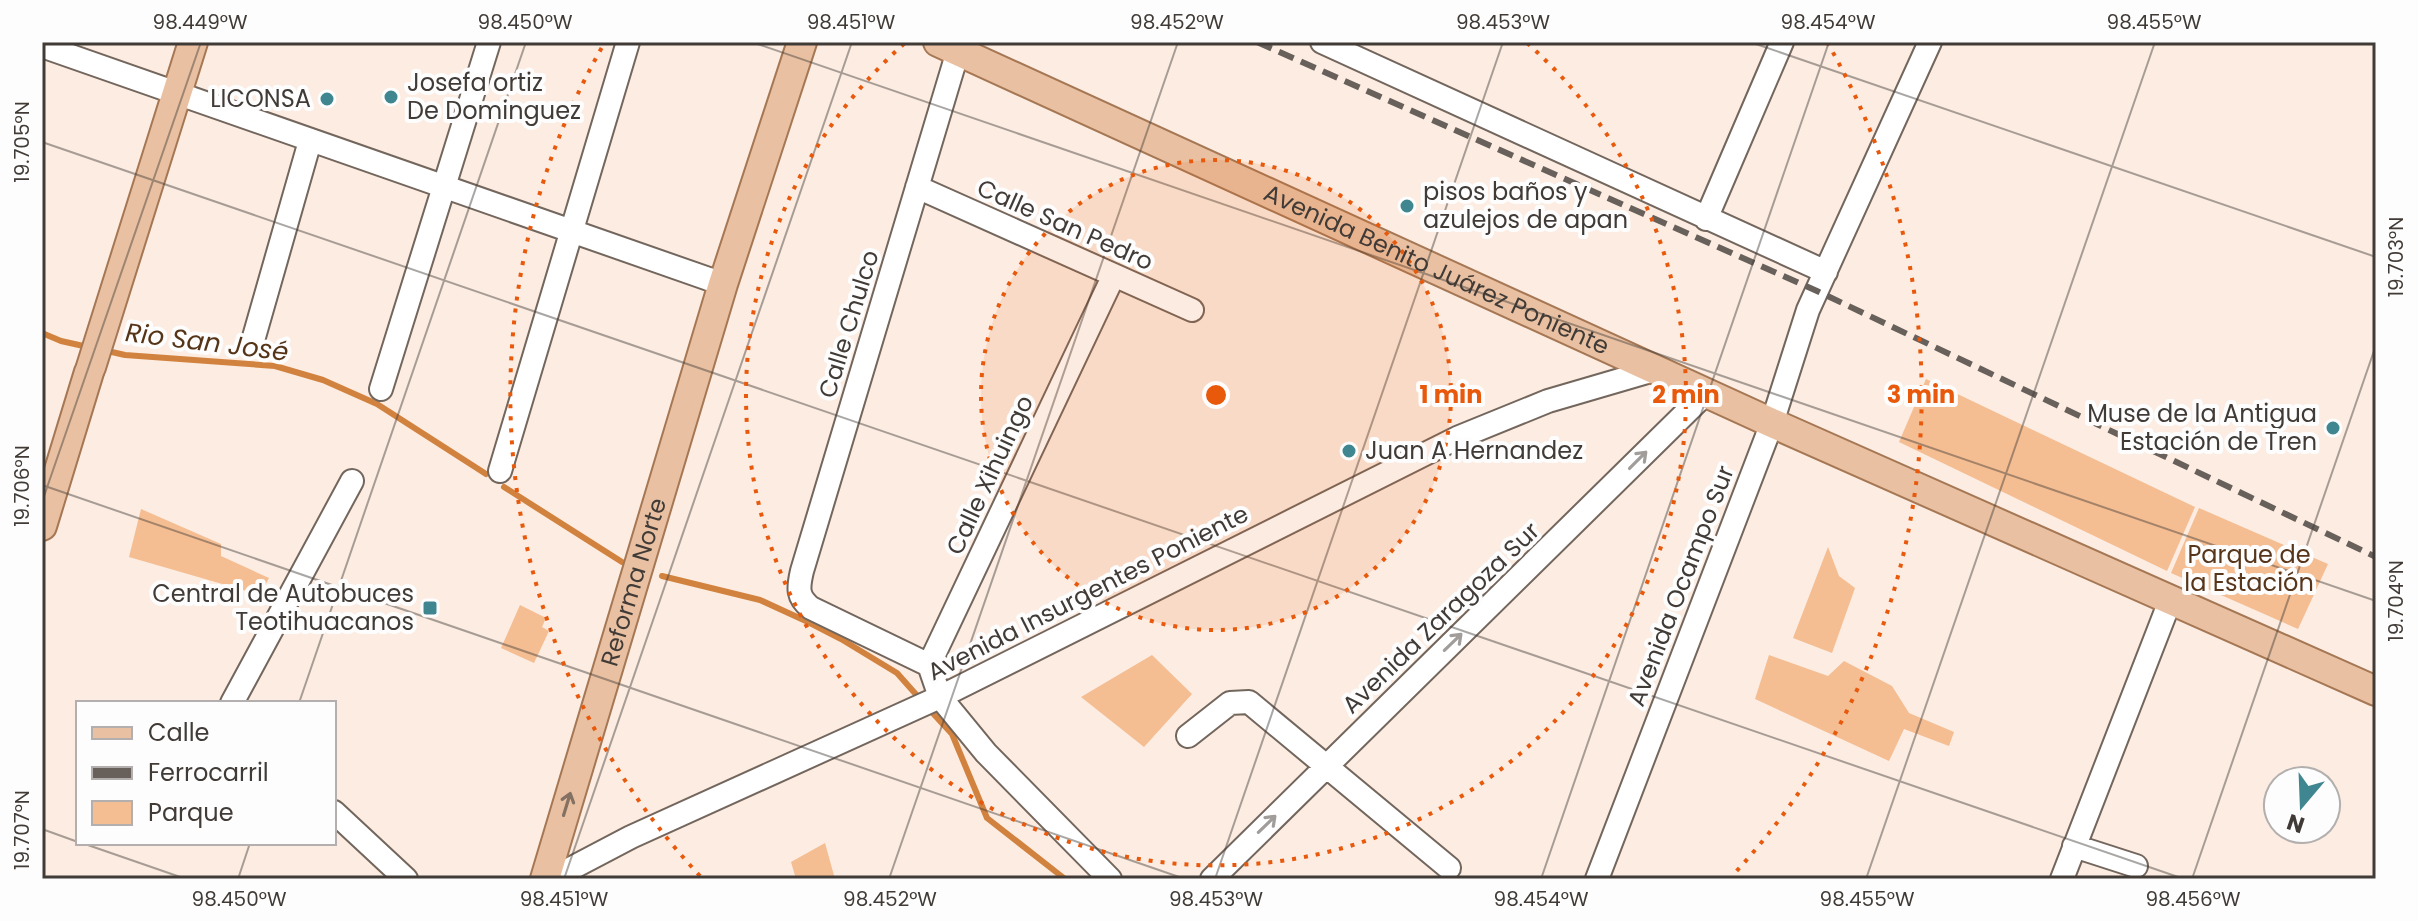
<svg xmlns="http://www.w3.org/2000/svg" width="2418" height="921" viewBox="0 0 2418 921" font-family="Poppins,sans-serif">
  <rect width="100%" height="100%" fill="#fcece1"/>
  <path fill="#f5bd92" d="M1926,379L2195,507L2167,571L1899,442Z
    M2199,508L2328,564L2298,629L2171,573Z
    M141,509L221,544V556L269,578L260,595L129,557Z
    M1828,547L1839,576L1855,588L1832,653L1793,638Z
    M520,605L546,618L542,627L549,631L534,663L501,648Z
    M1152,655L1192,694L1144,747L1081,697Z
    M1769,655L1828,676L1844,661L1892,686L1909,713L1954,732L1949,746L1904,729L1889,761L1755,699Z
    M825,843L835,879H796L791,862Z"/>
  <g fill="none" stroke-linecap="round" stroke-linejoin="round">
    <path stroke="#d2823f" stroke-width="6" d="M42,333L61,341L88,347
      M103,350L125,355L275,366L323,380L377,404L486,474
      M504,487L622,562
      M662,576L760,600L808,622L841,639L897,673L921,700
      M928,708L952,734L987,818L1065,879"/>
    <defs>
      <path id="minor" d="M1322,42L1826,272
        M42,46L723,284
        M917,187L1192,310
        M1706,219L1782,42
        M252,344L310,141
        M381,389L489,42
        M500,471L628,42
        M929,665L811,608C797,597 798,588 802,571L958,51
        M232,703L352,481
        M1188,736L1230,703L1249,702L1449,868
        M334,812L406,879
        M2074,846L2136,866
        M551,879L631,837L940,697L1457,438L1548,401L1654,370
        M1110,879L986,753L940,697L929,665L1113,277
        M1212,879L1706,393
        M1597,879L1772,423L1808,310L1930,42
        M2062,879L2170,601"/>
      <g id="major">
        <path id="s1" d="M938,42L1772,423L2376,691"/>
        <path d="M91,367L193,42"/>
        <path d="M42,526L89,372"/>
        <path id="s2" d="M545,879L723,284L802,42"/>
      </g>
    </defs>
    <use href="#minor" stroke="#73665d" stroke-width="26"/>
    <use href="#major" stroke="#a57754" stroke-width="32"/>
    <use href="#minor" stroke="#fff" stroke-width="22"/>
    <use href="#major" stroke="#e9c1a2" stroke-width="28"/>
    <path stroke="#68605b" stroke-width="6" stroke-dasharray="16 8" stroke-linecap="butt" d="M1257,42L1817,291L2376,557"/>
  </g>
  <defs><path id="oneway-shaft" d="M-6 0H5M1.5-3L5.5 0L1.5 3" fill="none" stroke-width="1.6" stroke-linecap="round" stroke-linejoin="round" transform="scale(2)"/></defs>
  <g stroke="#a09d9b">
    <use href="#oneway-shaft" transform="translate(1638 460) rotate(-45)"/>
    <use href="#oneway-shaft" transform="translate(1453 642) rotate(-44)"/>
    <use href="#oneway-shaft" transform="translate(1267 824) rotate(-44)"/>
  </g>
  <use stroke="#847162" href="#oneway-shaft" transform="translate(567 804) rotate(-73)"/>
  <path fill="none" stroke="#413b37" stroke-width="2" stroke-opacity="0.45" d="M752,42L2376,601M1750,42L2376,257M42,142L2184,879M42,485L1185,879M42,502L201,42M299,703L526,42M42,829L78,842M82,843L186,879M238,879L250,843M564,879L852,42M889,879L1178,42M1215,879L1503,42M1541,879L1829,42M1866,879L2155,42M2192,879L2376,345"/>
  <circle cx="1216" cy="395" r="235" fill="#e8590c" fill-opacity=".12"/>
  <g fill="none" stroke="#e8590c" stroke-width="4" stroke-dasharray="4 8">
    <circle cx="1216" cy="395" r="235"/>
    <path d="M1527 43A470 470 0 1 1 905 43"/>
    <path d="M700 876A705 705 0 0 1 605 42M1827 42A705 705 0 0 1 1732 876"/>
  </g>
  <g fill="#408690" stroke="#fdfdfd" stroke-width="3">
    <circle cx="391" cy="97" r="8"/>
    <circle cx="327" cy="99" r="8"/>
    <circle cx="1407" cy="206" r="8"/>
    <circle cx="2333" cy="428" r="8"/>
    <circle cx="1349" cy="451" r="8"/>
    <rect x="422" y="600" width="16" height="16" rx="4"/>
  </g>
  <g text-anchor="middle" stroke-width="8" stroke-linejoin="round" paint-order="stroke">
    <g font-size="24" fill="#413b37" stroke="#fdfdfd" text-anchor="start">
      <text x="407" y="91">Josefa ortiz<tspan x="407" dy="28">De Dominguez</tspan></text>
      <text x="311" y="107" text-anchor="end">LICONSA</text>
      <text x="1423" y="200">pisos baños y<tspan x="1423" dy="28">azulejos de apan</tspan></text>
      <text x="2317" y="422" text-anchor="end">Muse de la Antigua<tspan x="2317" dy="28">Estación de Tren</tspan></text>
      <text x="1365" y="459">Juan A Hernandez</text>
      <text x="414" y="602" text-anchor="end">Central de Autobuces<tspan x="414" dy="28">Teotihuacanos</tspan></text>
    </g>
    <g font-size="24" fill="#413b37" stroke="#fdfdfd">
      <text transform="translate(1065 225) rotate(24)" y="8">Calle San Pedro</text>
      <text dy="8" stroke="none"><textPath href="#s1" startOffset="548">Avenida Benito Juárez Poniente</textPath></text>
      <text transform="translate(849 324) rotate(-73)" y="8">Calle Chulco</text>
      <text transform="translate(990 475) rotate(-65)" y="8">Calle Xihuingo</text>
      <text dy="8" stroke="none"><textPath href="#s2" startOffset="310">Reforma Norte</textPath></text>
      <text transform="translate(1681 586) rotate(-69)" y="8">Avenida Ocampo Sur</text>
      <text transform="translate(1088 593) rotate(-27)" y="8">Avenida Insurgentes Poniente</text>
      <text transform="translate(1441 618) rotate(-44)" y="8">Avenida Zaragoza Sur</text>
    </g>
    <g font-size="24" fill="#57351a" stroke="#fdfdfd">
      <text x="2249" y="563">Parque de<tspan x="2249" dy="28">la Estación</tspan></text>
    </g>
    <g font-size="26" font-style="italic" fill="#563418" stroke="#fdfdfd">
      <text transform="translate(207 342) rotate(7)" y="9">Rio San José</text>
    </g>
  </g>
  <circle cx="1216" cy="395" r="12" fill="#e8590c" stroke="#fdfdfd" stroke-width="4"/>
  <g font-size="24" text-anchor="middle" font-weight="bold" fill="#e8590c" stroke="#fdfdfd" stroke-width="8" stroke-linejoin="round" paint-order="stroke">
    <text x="1451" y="403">1 min</text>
    <text x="1686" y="403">2 min</text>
    <text x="1921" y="403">3 min</text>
  </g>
  <rect width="2418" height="921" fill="none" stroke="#fdfdfd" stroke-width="88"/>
  <rect x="76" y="701" width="260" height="144" fill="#fdfdfd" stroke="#b2afae" stroke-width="2"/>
  <rect x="92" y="727" width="40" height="12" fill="#e9c1a2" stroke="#b2afae" stroke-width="2"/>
  <text x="148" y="741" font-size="24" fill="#413b37">Calle</text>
  <rect x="92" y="767" width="40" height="12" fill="#68605b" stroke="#b2afae" stroke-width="2"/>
  <text x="148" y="781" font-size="24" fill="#413b37">Ferrocarril</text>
  <rect x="92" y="801" width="40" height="24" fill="#f5bd92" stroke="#b2afae" stroke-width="2"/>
  <text x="148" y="821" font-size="24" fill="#413b37">Parque</text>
  <g transform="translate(2302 805) rotate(199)"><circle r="38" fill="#fdfdfd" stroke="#b2afae" stroke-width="2"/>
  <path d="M0-6L14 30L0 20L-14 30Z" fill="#408690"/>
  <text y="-12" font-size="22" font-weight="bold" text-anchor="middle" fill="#413b37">N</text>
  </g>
  <rect x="44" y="44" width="2330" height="833" fill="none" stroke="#413b37" stroke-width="3"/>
  <g font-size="20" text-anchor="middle" fill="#413b37">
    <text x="200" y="29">98.449°W</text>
    <text x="525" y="29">98.450°W</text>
    <text x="851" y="29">98.451°W</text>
    <text x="1177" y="29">98.452°W</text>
    <text x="1503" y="29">98.453°W</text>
    <text x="1828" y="29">98.454°W</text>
    <text x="2154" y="29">98.455°W</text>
    <text transform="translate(22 142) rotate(-90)" y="7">19.705°N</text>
    <text transform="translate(2396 257) rotate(-90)" y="7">19.703°N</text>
    <text transform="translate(22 486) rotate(-90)" y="7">19.706°N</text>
    <text transform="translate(2396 601) rotate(-90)" y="7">19.704°N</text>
    <text transform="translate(22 830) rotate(-90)" y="7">19.707°N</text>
    <text x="239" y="906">98.450°W</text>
    <text x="564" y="906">98.451°W</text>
    <text x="890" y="906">98.452°W</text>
    <text x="1216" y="906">98.453°W</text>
    <text x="1541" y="906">98.454°W</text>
    <text x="1867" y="906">98.455°W</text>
    <text x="2193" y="906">98.456°W</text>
  </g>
</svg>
